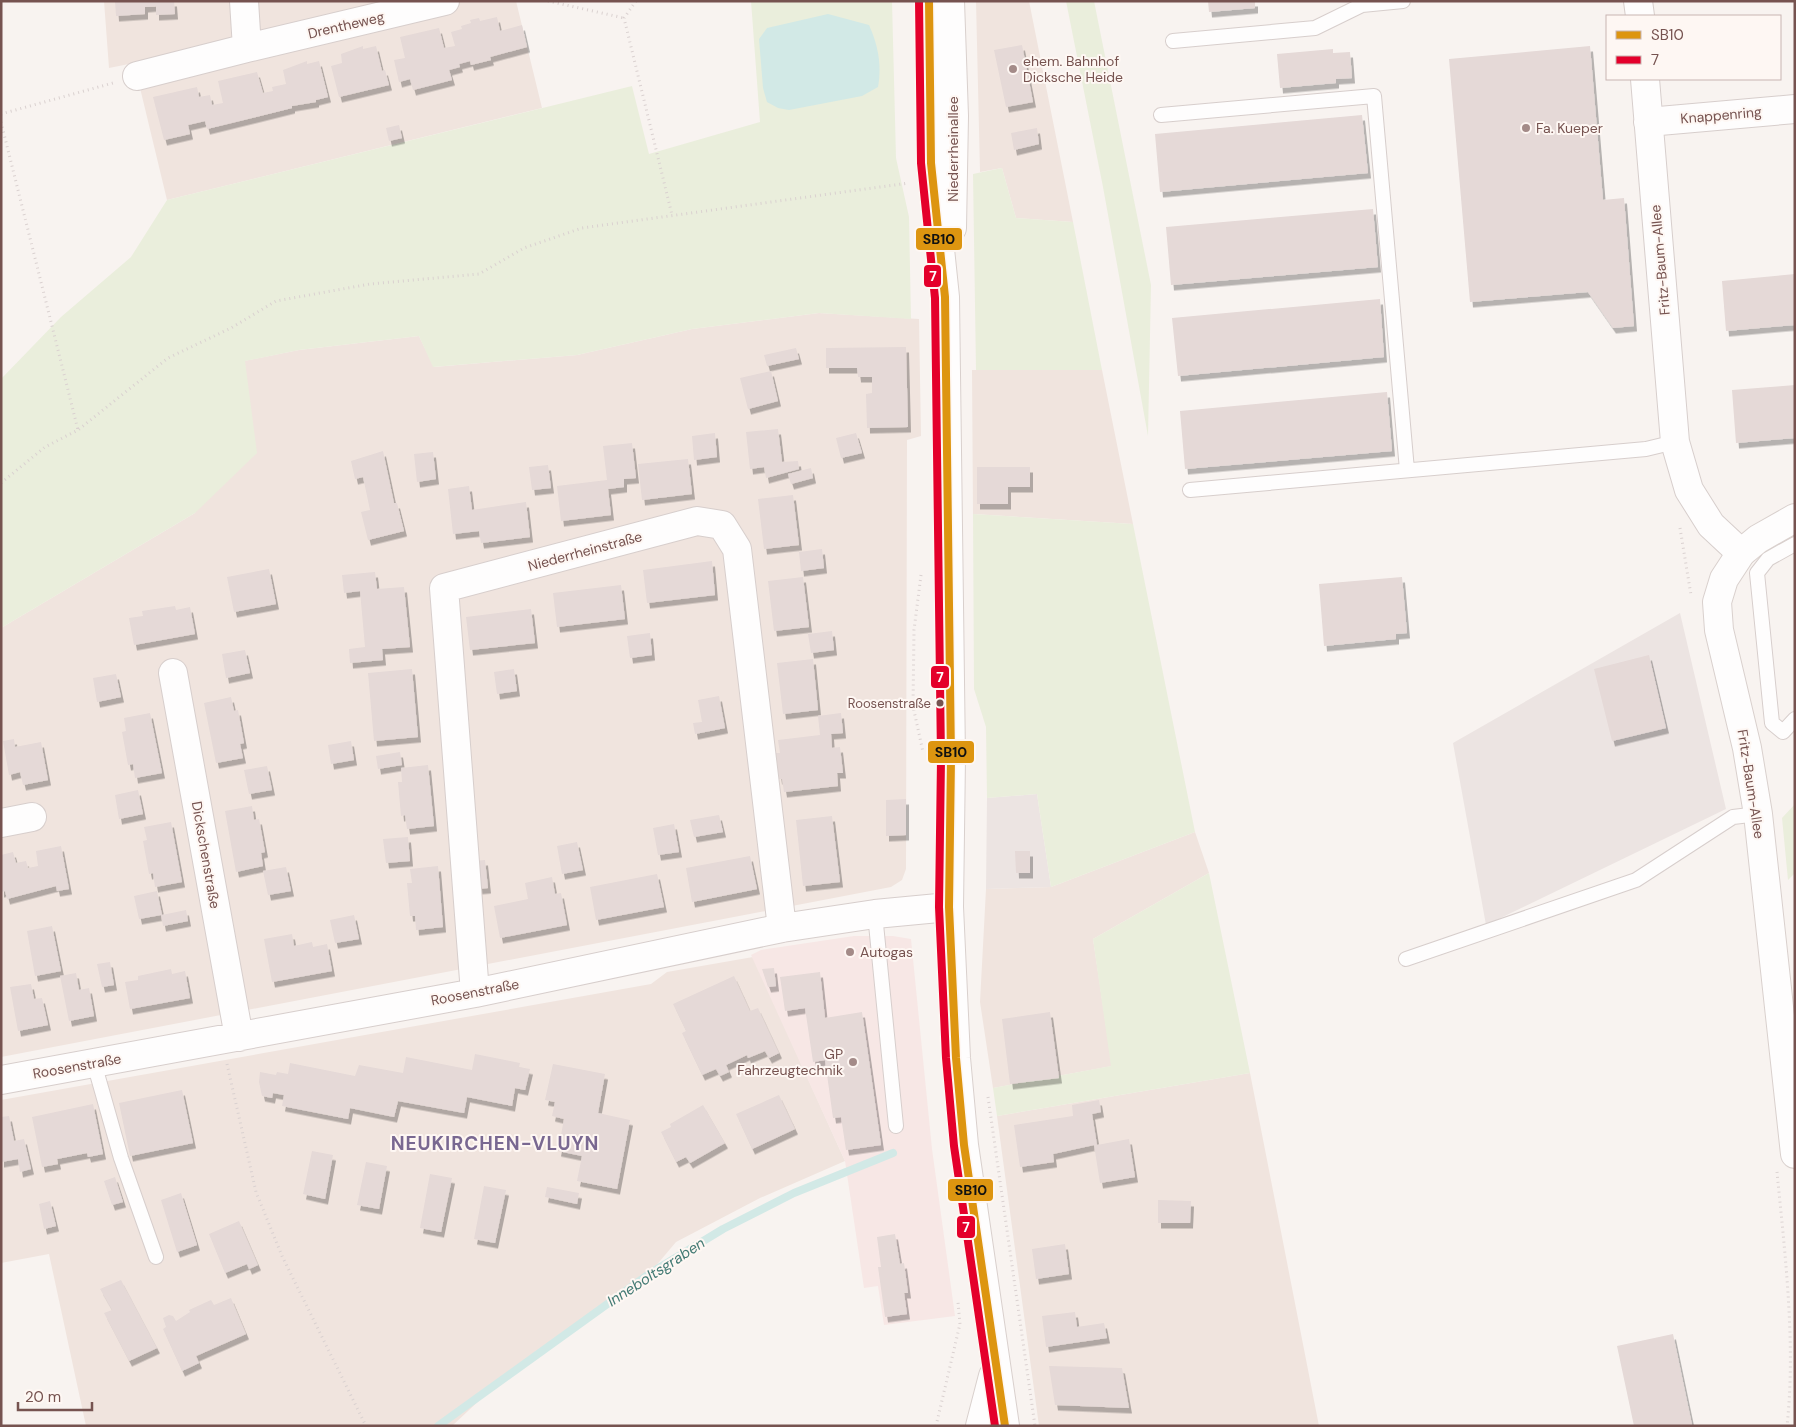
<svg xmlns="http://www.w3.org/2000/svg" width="1796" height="1427" viewBox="0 0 1796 1427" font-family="'DM Sans',sans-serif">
  <defs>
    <filter id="shadow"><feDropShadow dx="3" dy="5.5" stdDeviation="0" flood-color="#0004"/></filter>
  </defs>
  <rect width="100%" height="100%" fill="#f8f3f0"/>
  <path fill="#f0e4de" d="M104,1H516L542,108L167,200L134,63L109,68Z
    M976,1H1029L1073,222L1016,218L1002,168L980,172Z
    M819,313L919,319L921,436L907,440L906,869L902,880L891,887L1,1057V628L195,513L244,361L299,350L419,336L434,367L577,355L692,329Z
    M972,370H1102L1133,524L973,514Z
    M1195,832L1209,873L1093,939L1112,1066L993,1088L980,1002L986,889L1051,887Z
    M753,957L845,1161L760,1198L676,1242L649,1274L501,1380L452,1426H86L49,1254L1,1263V1100L651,984L667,972Z
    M1250,1073L1319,1426H1039L997,1116Z"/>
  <path fill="#f7e7e5" d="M854,936H893L911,939L932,1149L955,1316L884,1325L878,1286L864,1288L845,1161L751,955L761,950Z"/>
  <path fill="#ece4e2" d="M1680,613L1726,809L1486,925L1453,743Z
    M1037,794L1051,887L986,889L987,798Z"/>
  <path fill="#eaeedc" d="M751,1H892L896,158L909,217L911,319L819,313L692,329L577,355L433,367L419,336L299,350L245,361L257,453L195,513L1,628V379L61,317L131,257L167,200L632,86L649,154L760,122Z
    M1066,1H1094L1151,285L1148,436L1103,187Z
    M1002,168L1016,218L1073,222L1102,370H976L973,174Z
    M973,514L1133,524L1195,832L1051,887L1037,794L987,798L986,727L974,689Z
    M1795,804V873L1788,880L1782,818Z
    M1209,873L1250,1073L997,1116L993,1088L1111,1066L1093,939Z"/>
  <path fill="#d2e9e6" d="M828,14L869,25C878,45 882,65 878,87L862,96L789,110L778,108L767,102L763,88L759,39L767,28Z"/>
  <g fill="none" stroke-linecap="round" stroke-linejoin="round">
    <path stroke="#d2e9e6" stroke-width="8" d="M438,1426L649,1274L723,1229L794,1193L893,1153"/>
  </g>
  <path fill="#e5d9d7" filter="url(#shadow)" d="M115,1H174L175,14L156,15V6L145,7V14L116,16Z
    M1208,1H1255V8L1209,12Z
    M497,17L500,31L522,25L527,47L490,57L491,60L471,65L470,61L459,64L460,67L449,70L452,80L413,90L410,79L399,82L394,60L405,58L400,37L439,28L444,48L455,46L451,32L462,29L461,26L471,23L470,20L479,18L480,21Z
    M1022,45L1033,102L1006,107L994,50Z
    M363,46V49L376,46L382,71L385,70L389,85L339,97L331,66L342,63L341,54Z
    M1590,46L1603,200L1624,198L1634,326L1613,328L1588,292L1470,302L1449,59Z
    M1333,49V53L1350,52L1352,78L1336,79V83L1280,88L1277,54Z
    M307,61V64L319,61L328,97L316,100V102L292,106V108L207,129L205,121L188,125L190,134L164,140L153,97L197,87L199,97L210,95L212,105L223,103L218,81L257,72L263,93L273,91L272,87L286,84L283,70Z
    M1362,115L1368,173L1160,192L1155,134Z
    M399,125L402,138L389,141L386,128Z
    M1037,128L1039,144L1014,150L1011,133Z
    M1373,209L1378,267L1171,285L1166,227Z
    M1795,274V325L1726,331L1722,281Z
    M1380,299L1384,357L1178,376L1172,318Z
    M906,347L908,427L867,428L866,394L872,393V377H858L857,368H826V348Z
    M796,348L799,359L767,366L764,355Z
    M771,371L778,401L748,409L740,378Z
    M1795,385V438L1736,443L1732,390Z
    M1387,392L1392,451L1185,469L1180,411Z
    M778,429L782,462L798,461L799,469L766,478L764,467L750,469L746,432Z
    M715,433L717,457L694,460L692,436Z
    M856,433L862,453L841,458L836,438Z
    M632,443L636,478L624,479V487L608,489L611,515L561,521L557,486L607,480L603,446Z
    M383,451L394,503H397L404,531L368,540L361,512L370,510L363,477L355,479L351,461Z
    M433,452L436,479L417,482L414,454Z
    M688,459L692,494L642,500L638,464Z
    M548,465L551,488L532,490L529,467Z
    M977,467H1030V487H1008V504H977Z
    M811,468L813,478L791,484L788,474Z
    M469,486L472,510L526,502L530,537L481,543L479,531L453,534L448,489Z
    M793,495L799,545L764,549L758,499Z
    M822,549L824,568L801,571L799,552Z
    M712,561L715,595L647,603L643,570Z
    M269,569L276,604L234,612L227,577Z
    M375,572L377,589L404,587L410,647L382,649L383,660L350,663L349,649L365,647L360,591L344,593L342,575Z
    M803,577L809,627L774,631L768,581Z
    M1402,577L1407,633L1396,634V639L1324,646L1319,584Z
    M621,585L625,619L557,627L553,593Z
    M175,606L176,610L190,607L195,634L134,645L129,618L143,616L142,611Z
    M531,609L535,643L470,650L466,617Z
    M832,631L834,650L811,653L808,634Z
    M650,633L652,655L630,658L627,636Z
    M245,650L250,673L226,678L222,654Z
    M1649,655L1666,728L1612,741L1594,669Z
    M813,659L818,710L783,714L777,663Z
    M412,669L418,737L374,741L368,673Z
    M514,669L517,691L497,694L494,672Z
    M116,674L121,697L97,702L93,678Z
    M719,696L725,728L695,734L693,723L702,722L698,700Z
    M231,697L234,711L238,710L244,743L240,744L243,758L216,763L204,703Z
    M150,713L162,773L135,778L133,764L128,765L122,732L126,731L124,718Z
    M841,713L843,733L831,734L832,748L840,747L843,773H837L838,786L784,792L782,779H779L776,753H780L778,740L820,735L818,716Z
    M14,739L15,747L41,742L48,780L23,785L20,772L9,775L3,741Z
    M351,741L354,760L331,764L328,745Z
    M400,752L402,765L378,769L376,756Z
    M428,765L434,826L407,829L405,815L401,816L398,782H402L401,768Z
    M267,766L272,790L249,794L244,770Z
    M138,790L143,814L119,819L115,795Z
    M906,799V835L886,836V800Z
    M252,806L254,820L259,819L265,852L261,853L263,866L236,872L225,811Z
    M719,815L723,832L694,837L690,820Z
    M832,816L840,882L803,886L796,820Z
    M171,822L182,882L155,887L153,873L149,874L143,841L147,840L144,827Z
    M674,824L679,852L658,855L653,828Z
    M408,837L410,861L386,863L383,839Z
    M577,842L583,870L562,874L557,846Z
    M61,846L69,889L57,891L56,886L7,899L5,891L1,892V855L13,852L16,863L26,861L28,868L38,866L36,851Z
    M1015,851H1030V873H1016Z
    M750,856L757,889L692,902L686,868Z
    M485,860L488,888L477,889L474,861Z
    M438,866L443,927L416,930L415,916H410L407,883H412L410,869Z
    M286,867L291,891L268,895L263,871Z
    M657,874L664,907L596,920L590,887Z
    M552,877L555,894L561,893L567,925L500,938L494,906L528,899L525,883Z
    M157,891L162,915L186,910L188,921L163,926L161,915L139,919L134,896Z
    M354,915L359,939L335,943L330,920Z
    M52,926L61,971L35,976L27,931Z
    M292,934L294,946L312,942L313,947L327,944L332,971L272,982L264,939Z
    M110,962L114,985L102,987L97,964Z
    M774,968L776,986L768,987L762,969Z
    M171,969L172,974L185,971L190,998L130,1009L125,982L138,980V976Z
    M820,972L825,1018L862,1012L881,1145L846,1150L841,1117L833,1118L825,1060L813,1062L805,1008L785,1011L780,977Z
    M76,973L79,990L89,988L94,1016L69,1021L60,976Z
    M734,976L750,1011L758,1008L779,1053L769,1058L765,1051L748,1058L747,1055L726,1065L729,1072L720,1076L716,1069L702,1075L682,1033L686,1031L673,1004Z
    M31,984L34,999L42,998L48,1025L18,1031L10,987Z
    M1050,1012L1059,1078L1010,1084L1002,1019Z
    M475,1054L520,1063L519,1067L530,1069L525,1090L515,1088L512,1106L467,1097L464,1113L398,1101L394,1117L350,1108L348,1119L282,1106L284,1095L273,1093L272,1098L262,1096L259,1082L260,1072L276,1075L277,1072L288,1074L290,1063L355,1076L359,1065L403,1073L406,1057L472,1070Z
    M553,1064L605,1074L598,1113L630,1120L617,1189L577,1181L582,1156L558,1151L564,1119L552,1116L555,1102L545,1100Z
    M182,1090L193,1143L130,1156L119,1103Z
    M779,1095L795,1129L752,1149L736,1114Z
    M1099,1100L1101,1112L1092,1114L1097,1145L1129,1139L1135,1177L1100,1183L1094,1145L1053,1154L1054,1162L1020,1167L1014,1125L1073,1116L1072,1105Z
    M93,1104L103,1154L88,1157L87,1153L57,1159L58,1164L42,1167L32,1117Z
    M703,1105L725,1143L690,1163L686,1157L676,1162L661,1132L671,1127L670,1124Z
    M9,1116L14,1141L24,1139L31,1169L20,1172L18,1159L1,1162V1117Z
    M312,1151L333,1155L325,1199L303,1194Z
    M366,1162L387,1166L379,1209L357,1205Z
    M430,1174L452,1178L441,1232L420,1228Z
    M115,1177L123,1202L112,1205L104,1181Z
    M484,1186L506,1190L495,1243L474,1239Z
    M547,1187L579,1193L577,1204L545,1197Z
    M181,1193L197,1245L177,1252L161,1200Z
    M1158,1200L1191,1201L1190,1223H1158Z
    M50,1201L56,1226L44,1229L39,1204Z
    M239,1221L258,1265L249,1269L247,1264L225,1273L209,1234Z
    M895,1234L900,1264L904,1263L908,1293H904L907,1314L885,1317L878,1267H881L877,1237Z
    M1065,1244L1069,1274L1036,1279L1032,1249Z
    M121,1280L157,1348L129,1361L104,1313L112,1310L100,1289Z
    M231,1298L246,1334L196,1356L199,1363L182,1371L163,1329L166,1327L163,1318L169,1315L173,1316L176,1321L190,1312L189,1310L211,1300L214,1305Z
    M1075,1312L1077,1327L1104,1323L1107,1338L1046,1347L1042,1316Z
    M1673,1334L1692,1425L1634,1426L1617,1346Z
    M1049,1366L1122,1368L1129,1408L1055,1405Z"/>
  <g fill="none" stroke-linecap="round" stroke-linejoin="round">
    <defs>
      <path id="lane" d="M1173,41L1315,28L1362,5L1403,1
        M1161,115L1374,96L1407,470
        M1190,490L1646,449L1675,442
        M1795,544L1768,559L1757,573L1772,723L1783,732L1795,719
        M875,914L896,1126
        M1406,959L1636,880L1733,817L1758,814
        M94,1063L121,1158L156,1257"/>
      <path id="street" d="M244,1L247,48L445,1
        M1638,1L1640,16
        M137,76L247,48
        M1645,79L1675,442L1689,490L1711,525L1741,553
        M1648,122L1795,109
        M173,673L239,1037
        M1,823L32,817
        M475,993L444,588L697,521L722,525L737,549L782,928
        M1,1080L475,993L782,928L875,914L949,907"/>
      <path id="secondary" d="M929,1L931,163L945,297L951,758L949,907L956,1058L964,1145L1005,1426
        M950,1L954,116L952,228
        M1795,518L1758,539L1741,553L1724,579L1717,602L1719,630L1747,748L1758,814L1795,1154
        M980,1426L993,1376"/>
    </defs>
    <use href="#lane" stroke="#d7cecc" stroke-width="16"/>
    <use href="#street" stroke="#d7cecc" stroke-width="30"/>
    <use href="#secondary" stroke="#d9d0cd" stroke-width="30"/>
    <path stroke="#dad1d0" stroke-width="3" stroke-dasharray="1 4" stroke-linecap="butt" d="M548,1L624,18
      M636,1L624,18L672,215
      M1,114L113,83
      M1,122L78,430
      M1,483L45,447L78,430L168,358L231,328L276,301L370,284L479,274L524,248L582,228L909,183
      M1680,528L1691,595
      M921,575L914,630L913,706L923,752
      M227,1064L256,1192L282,1256L366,1426
      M988,1097L1035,1426
      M1777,1172C1785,1254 1796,1344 1787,1426
      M936,1426L960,1324L958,1302"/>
    <use href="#lane" stroke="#fefdfd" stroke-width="14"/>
    <use href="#street" stroke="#fefdfd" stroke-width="28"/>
    <use href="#secondary" stroke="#fefdfd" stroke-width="28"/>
    <defs>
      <path id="bus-1" d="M929,1L931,163L945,297L951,758L949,907L956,1058L964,1145L1005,1426"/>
      <path id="bus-2" d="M919,1L921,163L935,298L941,758L939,907L946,1058L954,1146L995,1426"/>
    </defs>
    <use href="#bus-1" stroke="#fef7f3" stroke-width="11"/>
    <use href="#bus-2" stroke="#fef7f3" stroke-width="11"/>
    <use href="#bus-1" stroke="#dd9510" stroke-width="8"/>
    <use href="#bus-2" stroke="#e4002b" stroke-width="8"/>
  </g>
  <g fill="#a48b88" stroke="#fef7f3" stroke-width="2">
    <circle cx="1013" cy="69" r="5"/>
    <circle cx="1526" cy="128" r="5"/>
    <circle cx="850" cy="952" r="5"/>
    <circle cx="853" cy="1062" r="5"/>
  </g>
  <circle fill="#765350" stroke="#fef7f3" stroke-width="2" cx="940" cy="703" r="4.5"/>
  <g text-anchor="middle" stroke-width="4" stroke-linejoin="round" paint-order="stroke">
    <g font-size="13" fill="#765350" stroke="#fef7f3" text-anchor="end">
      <text x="931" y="708">Roosenstraße</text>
    </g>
    <g font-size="14" fill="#765350" stroke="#fef7f3">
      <text transform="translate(346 25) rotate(-13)" y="5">Drentheweg</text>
      <text transform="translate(1721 115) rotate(-5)" y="5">Knappenring</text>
      <text transform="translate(953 149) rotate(-90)" y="5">Niederrheinallee</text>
      <text transform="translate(1660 260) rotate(-95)" y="5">Fritz-Baum-Allee</text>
      <text transform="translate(585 551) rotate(-15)" y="5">Niederrheinstraße</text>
      <text transform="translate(1751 784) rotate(81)" y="5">Fritz-Baum-Allee</text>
      <text transform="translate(206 855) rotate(80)" y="5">Dickschenstraße</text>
      <text transform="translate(475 992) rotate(-11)" y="5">Roosenstraße</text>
      <text transform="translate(77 1066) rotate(-10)" y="5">Roosenstraße</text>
    </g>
    <g font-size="14" fill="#765350" stroke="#fef7f3" text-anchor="start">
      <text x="1023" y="66">ehem. Bahnhof<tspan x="1023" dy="16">Dicksche Heide</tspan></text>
      <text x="1536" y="133">Fa. Kueper</text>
      <text x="860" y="957">Autogas</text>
      <text x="843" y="1059" text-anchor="end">GP<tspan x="843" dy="16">Fahrzeugtechnik</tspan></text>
    </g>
    <g font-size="15" font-style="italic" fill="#437a74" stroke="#fef7f3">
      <text transform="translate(656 1272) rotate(-33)" y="5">Inneboltsgraben</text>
    </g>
    <g font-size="19" font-weight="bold" letter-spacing="1" fill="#796891" stroke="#fef7f3">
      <text x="495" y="1150">NEUKIRCHEN-VLUYN</text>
    </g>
  </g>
  <g stroke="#fef7f3" stroke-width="2">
    <rect x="915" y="227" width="48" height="24" rx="5" fill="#dd9510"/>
    <rect x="923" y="264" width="19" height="24" rx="5" fill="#e4002b"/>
    <rect x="930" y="665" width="20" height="24" rx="5" fill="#e4002b"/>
    <rect x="927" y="740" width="48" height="24" rx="5" fill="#dd9510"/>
    <rect x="947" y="1178" width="47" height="24" rx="5" fill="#dd9510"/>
    <rect x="956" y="1215" width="20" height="24" rx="5" fill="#e4002b"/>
  </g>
  <g font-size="14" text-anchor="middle" font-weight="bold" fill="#fff">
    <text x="933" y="281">7</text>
    <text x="940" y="682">7</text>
    <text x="966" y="1232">7</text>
  </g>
  <g font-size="14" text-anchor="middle" font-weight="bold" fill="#111">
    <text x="939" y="244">SB10</text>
    <text x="951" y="757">SB10</text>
    <text x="971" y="1195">SB10</text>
  </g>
  <rect width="1796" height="1427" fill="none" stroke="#765350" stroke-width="5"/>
  <rect x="1606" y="15" width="175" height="65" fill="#fef7f3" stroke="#c8b5b2"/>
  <rect x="1616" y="31" width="25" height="8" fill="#dd9510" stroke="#c8b5b2"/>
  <text x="1651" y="40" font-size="15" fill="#765350">SB10</text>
  <rect x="1616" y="56" width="25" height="8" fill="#e4002b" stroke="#c8b5b2"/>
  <text x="1651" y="65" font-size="15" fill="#765350">7</text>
  <path d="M18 1402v8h74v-8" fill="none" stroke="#765350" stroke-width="2.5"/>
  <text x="25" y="1402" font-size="15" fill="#765350" stroke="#fef7f3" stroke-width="4" paint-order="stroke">20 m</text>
</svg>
